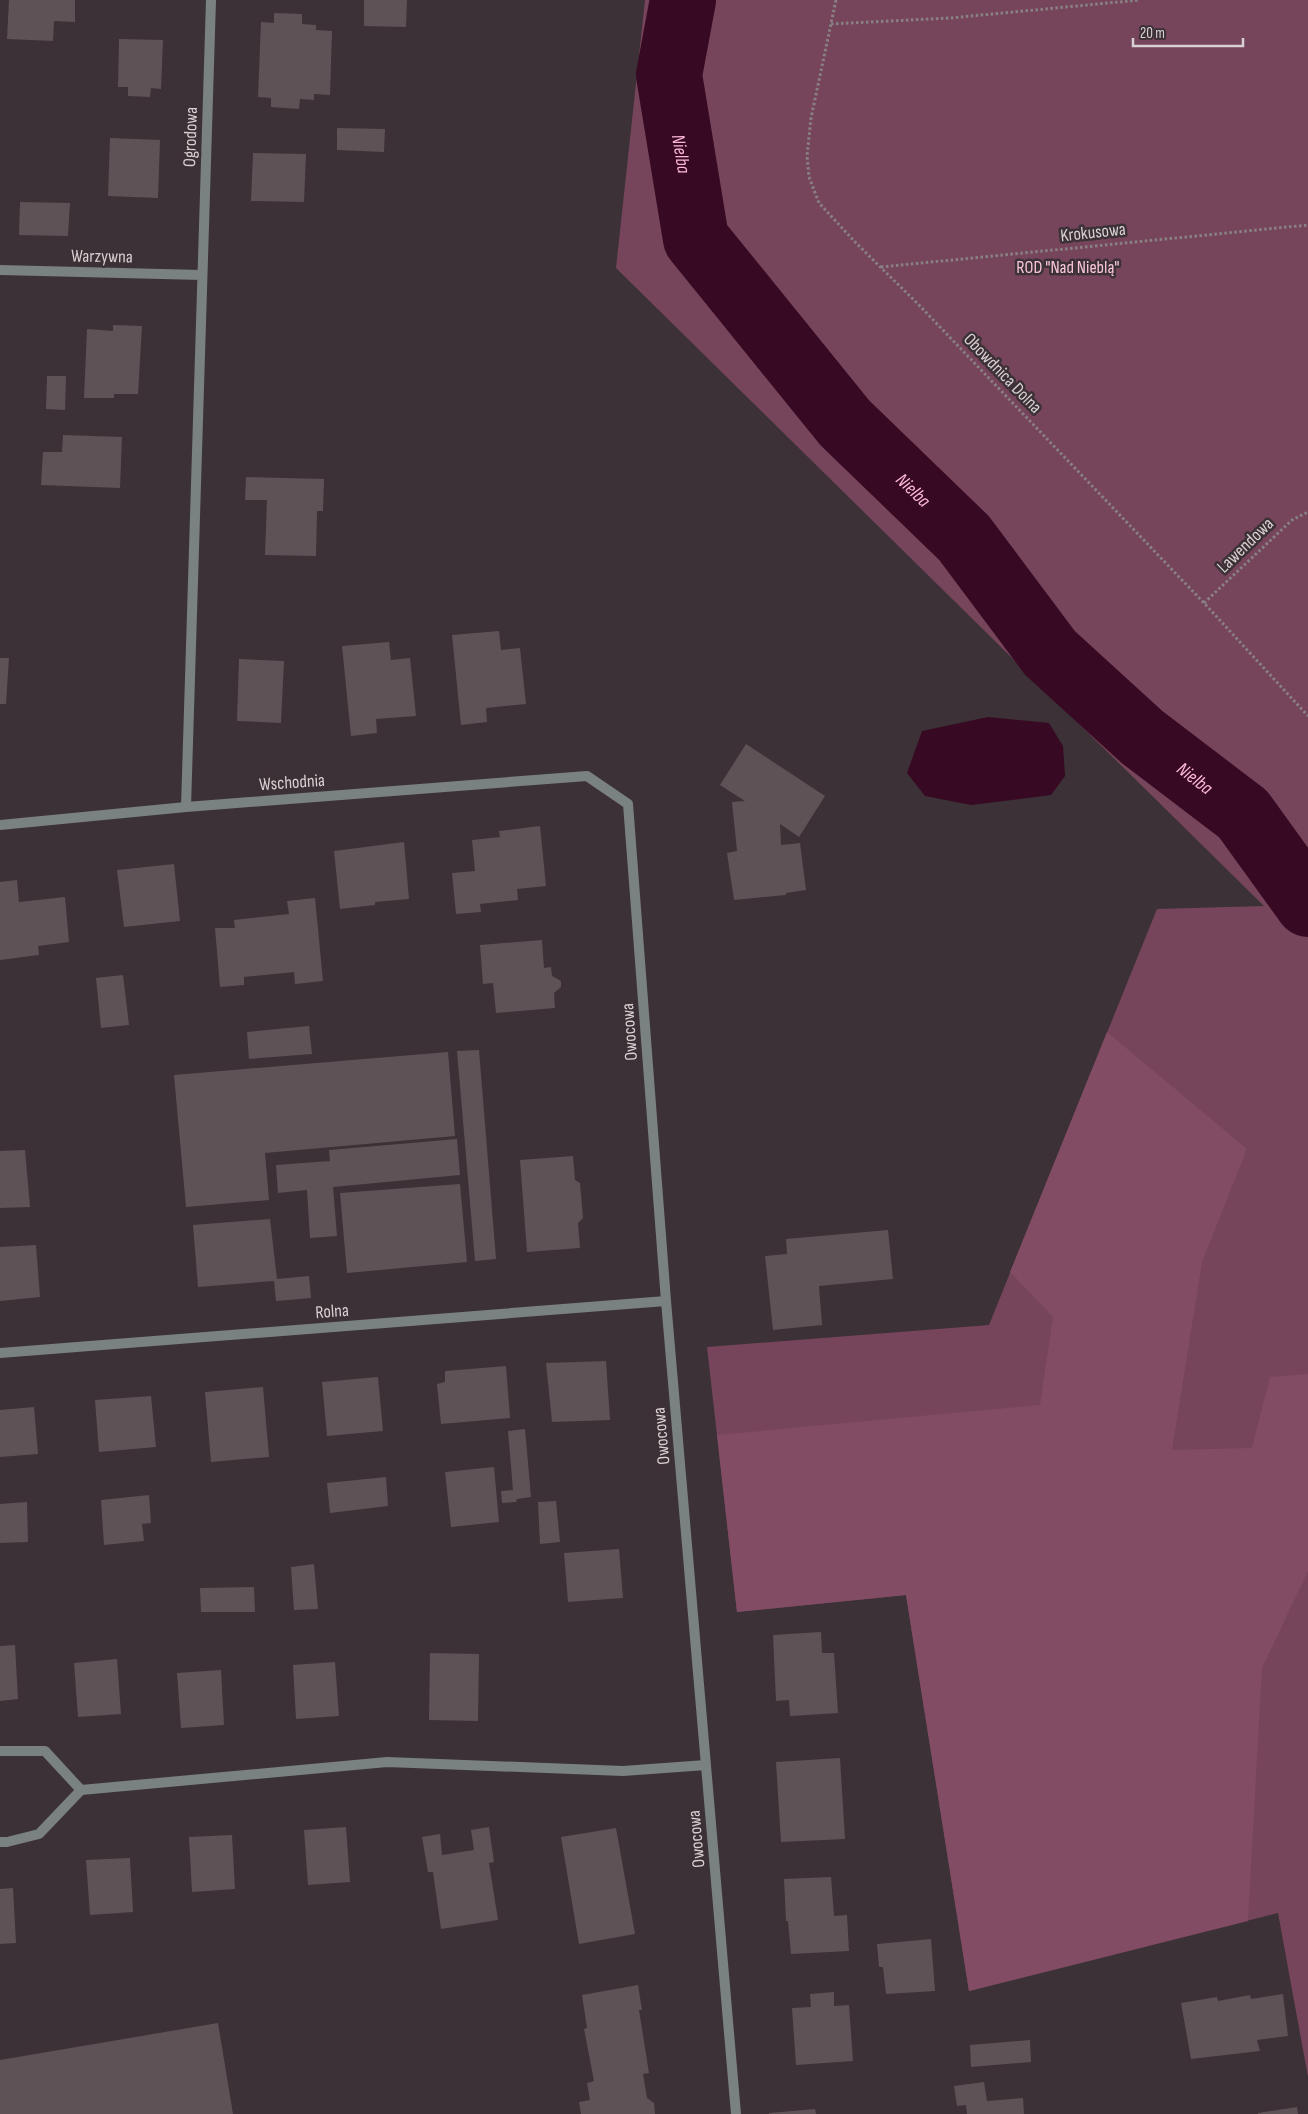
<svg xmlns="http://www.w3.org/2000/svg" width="1308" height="2114" viewBox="0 0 1308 2114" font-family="'Sofia Sans Condensed',sans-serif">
  <rect width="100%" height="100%" fill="#3c3136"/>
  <path fill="#76455b" d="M645,0H1308V2077L1278,1913L969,1991L906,1595L737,1612L707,1347L989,1325L1157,909L1264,906L616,268Z"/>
  <path fill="#814c64" d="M1107,1032L1247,1149L1202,1262L1172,1450L1252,1448L1270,1377L1308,1374V1571L1262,1668L1248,1921L969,1991L906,1595L737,1612L717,1435L1040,1405L1053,1317L1010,1272Z"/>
  <path fill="#370922" d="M988,717L1049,723L1063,746L1065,776L1051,795L971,805L925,796L907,773L922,731Z"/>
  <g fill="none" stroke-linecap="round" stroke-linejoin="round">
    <path stroke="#370922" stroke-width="66" id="s1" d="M683,0L669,75L696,239L845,423L964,538L1050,653L1142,737L1243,814L1308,904"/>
  </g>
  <path fill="#5e5257" d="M9,0H75V22L54,21L53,41L7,39Z
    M364,0H407L406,27L364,26Z
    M274,13L302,14V24L316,25V30L332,31L330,95L314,94V100L300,99L299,109L271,107V98L258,97L261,22L274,23Z
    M119,39L163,40L161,89L151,88L150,97L128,96V87H118Z
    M337,128L385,129L384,152L337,150Z
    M110,138L160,140L158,198L108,196Z
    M253,153L306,154L304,202L251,201Z
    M20,202L70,203L68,236L19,235Z
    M113,325L142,326L138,394H114V398H84L87,329L113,331Z
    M47,376H66L65,410L46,409Z
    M63,435L122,437L120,488L41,485L43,452H62Z
    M246,477L324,479L323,511H317L316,556L265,555L267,500H245Z
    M499,631L501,650L520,648L526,704L486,708L487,722L461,725L452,635Z
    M389,642L391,660L410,658L416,716L376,719L377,733L351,736L342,646Z
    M0,658H9L6,704H0Z
    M239,659L284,661L281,723L237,721Z
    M746,744L825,796L799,837L780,824L781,845L800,843L806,890L786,893V895L734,900L727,853L737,851L732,802L745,801L720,785Z
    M540,826L546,886L517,889L518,900L480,904L481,912L456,914L452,873L475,871L472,840L500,837L499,831Z
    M404,842L409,899L375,902V905L340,909L334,851Z
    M174,864L180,921L124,927L117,870Z
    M17,880L19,902L65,897L69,942L38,946L39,955L0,960V882Z
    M315,898L323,981L295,984L294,972L244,977V985L220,987L215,928H235L234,920L289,914L287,901Z
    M542,940L544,968L551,967L552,976L561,981V987L554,993L555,1008L496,1013L493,983L483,984L480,945Z
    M123,975L129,1025L101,1028L96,978Z
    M309,1026L312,1054L249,1059L247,1032Z
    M479,1050L496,1259L475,1261L457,1051Z
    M448,1052L455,1136L265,1153L269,1200L186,1207L174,1075Z
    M457,1139L460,1175L333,1187L337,1236L310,1238L307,1190L278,1193L276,1165L330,1161L329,1150Z
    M25,1150L30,1207L0,1208V1151Z
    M573,1156L575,1180L580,1183L583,1218L578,1223L580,1248L527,1252L520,1160Z
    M460,1184L467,1262L347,1273L340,1193Z
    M270,1219L277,1279L309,1276L311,1298L276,1301L274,1281L198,1287L193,1225Z
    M888,1230L893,1279L819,1286L822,1325L773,1330L765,1256L787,1254L786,1239Z
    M36,1245L40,1297L0,1301V1247Z
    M606,1361L610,1420L552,1422L546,1363Z
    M506,1366L510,1418L441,1424L437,1384L445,1382V1371Z
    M378,1377L383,1431L327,1436L322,1382Z
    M263,1387L269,1457L211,1462L205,1392Z
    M151,1396L156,1447L99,1452L95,1400Z
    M34,1407L38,1454L0,1457V1410Z
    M525,1429L531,1497L517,1499L516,1502L502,1503L501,1491L513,1490L508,1431Z
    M494,1467L499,1522L451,1527L445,1472Z
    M386,1477L388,1506L330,1513L327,1483Z
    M149,1495L151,1523L142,1524L144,1541L104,1545L101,1500Z
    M556,1501L560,1542L540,1544L538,1502Z
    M27,1502L28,1542L0,1543V1504Z
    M619,1549L623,1598L568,1602L564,1553Z
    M314,1564L318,1609L294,1610L291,1567Z
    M254,1587L255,1612H201L200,1588Z
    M821,1632L822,1653H834L838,1713L790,1716L789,1700L776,1701L773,1635Z
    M15,1645L18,1699L0,1701V1646Z
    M430,1653L479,1654L478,1721L429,1720Z
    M117,1659L121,1714L78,1717L74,1663Z
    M335,1662L339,1716L296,1719L293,1665Z
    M221,1670L224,1725L181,1728L177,1673Z
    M840,1758L845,1839L781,1842L776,1762Z
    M346,1827L350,1882L308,1885L304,1830Z
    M489,1827L494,1862L489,1863L498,1920L441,1929L433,1872H428L422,1837L440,1834L442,1855L474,1850L471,1830Z
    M616,1828L635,1934L579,1944L561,1837Z
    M232,1835L235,1889L192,1892L189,1837Z
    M130,1858L133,1912L90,1915L86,1860Z
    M831,1877L834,1916L847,1915L849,1951L791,1954L788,1921H786L784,1879Z
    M13,1888L16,1943L0,1944V1889Z
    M931,1939L935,1991L886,1994L883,1967H879L877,1944Z
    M638,1985L642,2010H639L649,2073L643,2074L647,2098L654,2103L655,2114H581L579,2102L590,2100L587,2083L594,2081L584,2029L587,2028L582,1995Z
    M834,1992V2006L849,2005L853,2061L796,2065L792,2008L811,2007L810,1994Z
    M1283,1994L1288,2036L1257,2040L1260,2051L1191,2059L1181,2003L1217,1997L1218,2001L1250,1995L1251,1999Z
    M218,2023L233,2114H0V2060Z
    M1030,2040L1031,2062L971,2067L970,2045Z
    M984,2082L987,2101L1023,2098L1024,2114H967L966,2105L957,2106L954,2086Z
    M1297,2107L1298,2114H1258V2113Z
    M815,2109L816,2114H769V2113Z"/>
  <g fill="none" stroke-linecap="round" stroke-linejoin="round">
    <path stroke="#898084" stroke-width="3" stroke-dasharray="2.5 2.5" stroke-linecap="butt" d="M836,0L811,118L807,156L809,177L819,203L856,243L918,304L1204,603L1308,716
      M831,24L950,18L1140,0
      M881,267L1308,225
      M1204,603L1292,520L1308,512"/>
    <path stroke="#7a8181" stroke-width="10" d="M0,1751H45L81,1790L39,1834L7,1842H0"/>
    <path stroke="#7a8181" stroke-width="10" d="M0,270L202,275
      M186,807L211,0
      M0,825L186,807L587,776L628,804L666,1301L736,2114
      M0,1353L666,1301
      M81,1790L387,1762L623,1771L706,1765"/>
  </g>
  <g text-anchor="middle" stroke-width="5" stroke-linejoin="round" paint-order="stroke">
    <g font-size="18" fill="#d8d1d3" stroke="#3c3136">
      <text transform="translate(190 137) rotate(-88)" y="6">Ogrodowa</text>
      <text transform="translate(1093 232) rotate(-6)" y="6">Krokusowa</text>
      <text transform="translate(102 256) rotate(1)" y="6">Warzywna</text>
      <text transform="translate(1003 373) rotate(46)" y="6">Obowdnica Dolna</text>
      <text transform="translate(1245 545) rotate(-44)" y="6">Lawendowa</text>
      <text transform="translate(292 782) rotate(-4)" y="6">Wschodnia</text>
      <text transform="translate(629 1032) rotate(-94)" y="6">Owocowa</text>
      <text transform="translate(332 1311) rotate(-4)" y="6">Rolna</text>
      <text transform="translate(661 1436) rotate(-95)" y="6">Owocowa</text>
      <text transform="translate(696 1839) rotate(-95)" y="6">Owocowa</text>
    </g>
    <g font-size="18" fill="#f9c5db" stroke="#3c3136">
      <text x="1068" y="273">ROD "Nad Nieblą"</text>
    </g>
    <g font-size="19" font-style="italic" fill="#fbb7d5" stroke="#3c3136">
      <text dy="7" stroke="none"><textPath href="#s1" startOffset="156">Nielba</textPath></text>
      <text dy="7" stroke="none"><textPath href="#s1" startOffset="575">Nielba</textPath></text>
      <text dy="7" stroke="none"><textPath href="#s1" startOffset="980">Nielba</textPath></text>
    </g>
  </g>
  <path d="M1133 38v8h110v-8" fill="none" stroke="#d8d1d3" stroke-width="2.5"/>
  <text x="1140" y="38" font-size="15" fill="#d8d1d3" stroke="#3c3136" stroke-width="4" paint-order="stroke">20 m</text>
</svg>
